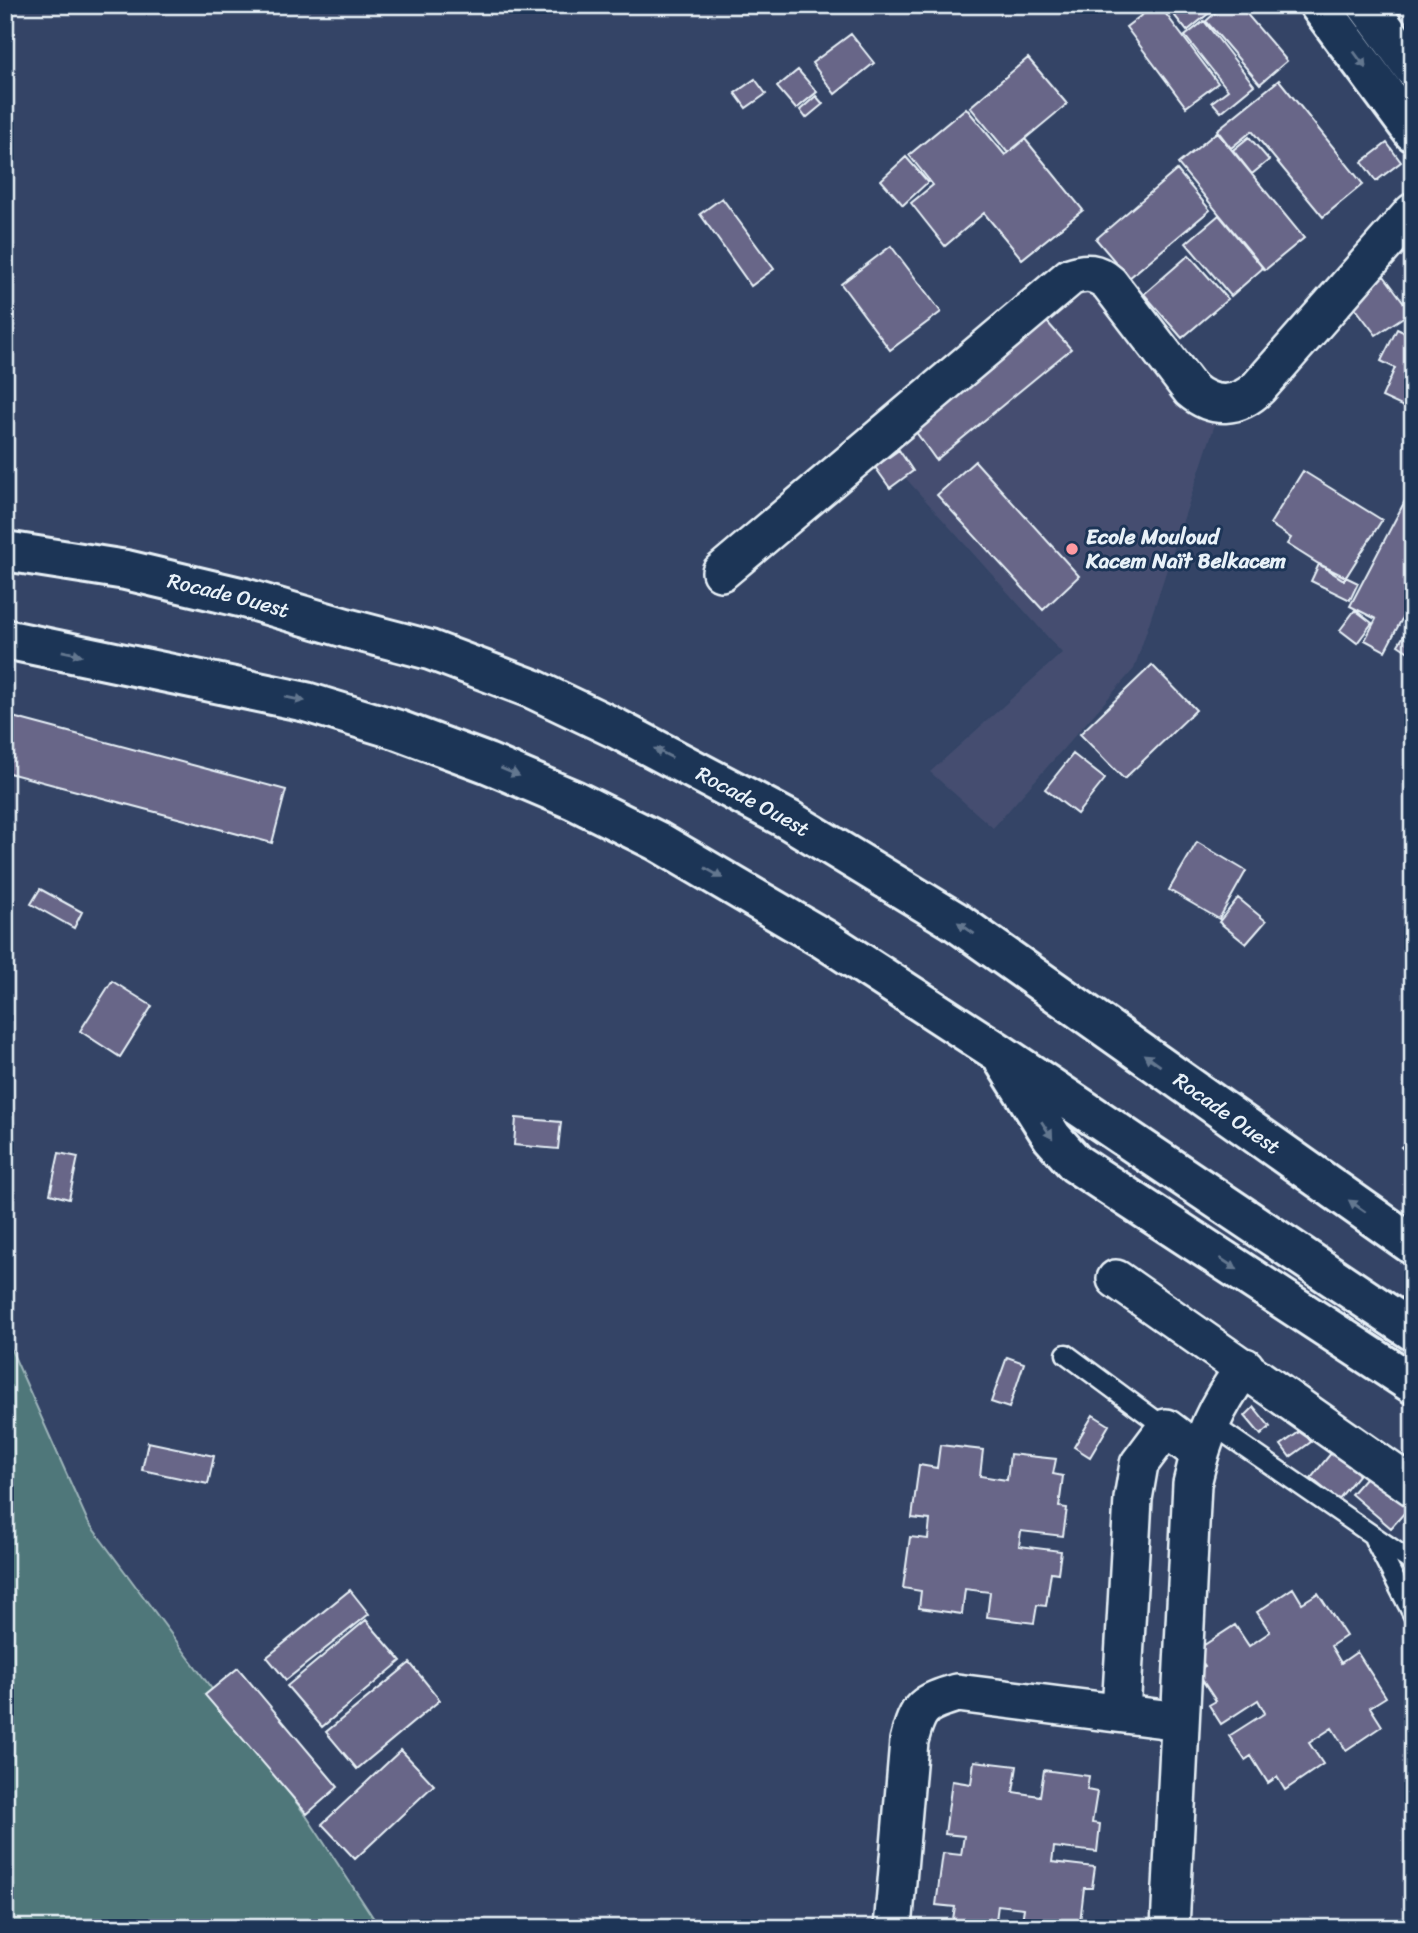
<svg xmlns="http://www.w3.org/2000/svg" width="1418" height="1933" viewBox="0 0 1418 1933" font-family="Sriracha,sans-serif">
  <rect width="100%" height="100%" fill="#344466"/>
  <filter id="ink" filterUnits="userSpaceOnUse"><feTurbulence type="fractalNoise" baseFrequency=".0143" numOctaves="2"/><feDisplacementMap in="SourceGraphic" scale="14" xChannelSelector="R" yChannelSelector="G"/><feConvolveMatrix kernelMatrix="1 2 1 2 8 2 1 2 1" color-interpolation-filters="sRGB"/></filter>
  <g filter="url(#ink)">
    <path fill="#444e70" d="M1089,270L1216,421L1134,669L993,828L930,772L1062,653L876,445Z"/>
    <path fill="#50777a" stroke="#9cb4b9" stroke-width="2" d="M5,1336L88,1522L307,1817L380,1928H5Z"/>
    <path fill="#686688" stroke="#e8f1f8" stroke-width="2" d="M1155,5H1159L1218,83L1186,107L1126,27Z
      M1166,5H1219L1187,31Z
      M1224,5H1239L1287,61L1260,84L1206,21Z
      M1246,5H1261L1249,12Z
      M1204,21L1254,85L1221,112L1212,102L1228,90L1185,36Z
      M851,34L874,63L835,94L812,63Z
      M1028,58L1067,104L1008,153L970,107Z
      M798,70L817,92L796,109L777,87Z
      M755,79L766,94L746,108L735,93Z
      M1279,80L1363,184L1323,217L1252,131L1231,148L1217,130Z
      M816,96L823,104L806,118L800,110Z
      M966,108L1005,155L1025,139L1083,210L1022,259L984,213L945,246L911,203L933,185L909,155Z
      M1217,132L1304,238L1265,270L1178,164Z
      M1249,137L1269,160L1252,174L1233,150Z
      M1387,143L1401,162L1376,181L1362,162Z
      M906,157L928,182L903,205L881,180Z
      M1177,170L1210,210L1129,278L1096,239Z
      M722,198L774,269L751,286L700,214Z
      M1219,215L1263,268L1231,296L1186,243Z
      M891,246L941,312L890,350L841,284Z
      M1189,255L1228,299L1182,338L1144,294Z
      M1384,276L1411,312L1376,335L1350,301Z
      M1040,314L1071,349L936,460L908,421Z
      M1397,329L1412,336L1413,333V400L1408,409L1382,397L1395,368L1381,361Z
      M899,450L913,471L890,488L875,467Z
      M975,461L1079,576L1043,610L937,495Z
      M1303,471L1382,520L1344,580L1287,544L1291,538L1270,524Z
      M1406,499L1413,503V598L1385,651L1365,640L1376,619L1350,606Z
      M1319,564L1358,583L1350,600L1311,581Z
      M1355,610L1372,623L1357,643L1340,630Z
      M1413,621V655L1398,645Z
      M1152,665L1196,710L1124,779L1080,734Z
      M5,715L286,790L272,843L5,772Z
      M1073,754L1105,779L1077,814L1045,789Z
      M1197,842L1246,871L1219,919L1169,890Z
      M40,889L82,912L74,928L31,904Z
      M1238,898L1266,921L1246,944L1219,922Z
      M112,981L152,1006L120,1057L80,1031Z
      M516,1118L561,1122L558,1149L514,1145Z
      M1413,1136V1159L1401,1147Z
      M59,1153L78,1157L69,1199L50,1194Z
      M1007,1357L1024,1363L1009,1408L991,1402Z
      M1254,1407L1270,1427L1261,1435L1245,1416Z
      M1093,1415L1109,1425L1090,1457L1074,1447Z
      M1302,1430L1311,1442L1290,1457L1281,1445Z
      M148,1442L214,1456L208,1484L142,1470Z
      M940,1445L983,1450L980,1476L1007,1480L1010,1454L1056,1459L1053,1474L1063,1476L1059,1507L1067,1508L1063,1536L1021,1531L1019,1546L1061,1551L1058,1573L1051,1572L1046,1606L1037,1605L1034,1623L987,1617L990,1592L965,1589L962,1614L919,1608L921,1591L903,1588L910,1537L928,1539L930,1520L912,1518L919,1465L937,1468Z
      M1332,1452L1359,1474L1338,1500L1311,1478Z
      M1373,1469L1413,1503L1391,1528L1351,1494Z
      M1293,1588L1302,1603L1318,1593L1346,1636L1331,1646L1341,1663L1357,1652L1386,1697L1370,1707L1382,1726L1346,1750L1332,1728L1309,1743L1323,1764L1285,1790L1277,1777L1268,1783L1251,1756L1245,1760L1229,1736L1265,1713L1258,1700L1221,1724L1209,1705L1216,1701L1197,1672L1205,1667L1195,1651L1235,1625L1249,1646L1270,1632L1257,1612Z
      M350,1590L369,1614L286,1680L267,1657Z
      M366,1620L401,1661L322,1727L287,1686Z
      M410,1663L440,1700L357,1769L326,1732Z
      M238,1668L338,1787L307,1814L205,1695Z
      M401,1750L434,1785L355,1859L322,1824Z
      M974,1761L1017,1766L1013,1792L1040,1796L1044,1770L1089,1776L1087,1790L1097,1792L1092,1823L1100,1824L1097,1852L1054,1847L1052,1862L1095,1867L1092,1888H1084L1080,1922L1070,1921L1069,1928H1021L1024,1908L998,1905L995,1928H978L952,1925L955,1907L936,1905L943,1853L961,1855L964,1836L945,1834L952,1781L971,1784Z"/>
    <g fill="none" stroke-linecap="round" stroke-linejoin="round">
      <defs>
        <path id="lane" d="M1066,1354L1166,1428
          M1210,1423L1413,1563
          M1374,1539L1413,1615"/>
        <path id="street" d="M721,572L1070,277C1086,271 1096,272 1109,283L1191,390C1213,409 1238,408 1259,387L1413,212
          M1116,1279L1413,1487
          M1121,1713L1133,1499L1139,1464L1166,1428L1199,1453
          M893,1928L909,1741C918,1706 923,1703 957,1693L1180,1721
          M1170,1928L1192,1484C1203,1436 1215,1407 1245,1367"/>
        <path id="primary" d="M1319,5L1413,132
          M1367,5L1413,68"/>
        <g id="highway">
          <path id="s1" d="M5,551L126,570L244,598L346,628L430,650L533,689L617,729L789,820L955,921L1413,1245"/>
          <path d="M5,639L306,702L398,730L487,763L574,800L657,841L824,939L998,1052L1413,1331"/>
          <path d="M1005,1062L1052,1137L1075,1163L1413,1384"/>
        </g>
      </defs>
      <use href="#lane" stroke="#e8f1f8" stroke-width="23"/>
      <use href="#street" stroke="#e8f1f8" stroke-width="42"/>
      <use href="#primary" stroke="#e8f1f8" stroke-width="44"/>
      <use href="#highway" stroke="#e8f1f8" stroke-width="44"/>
      <use href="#lane" stroke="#1d3557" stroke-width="18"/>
      <use href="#street" stroke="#1d3557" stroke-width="37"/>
      <use href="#primary" stroke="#1d3557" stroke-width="38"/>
      <use href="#highway" stroke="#1d3557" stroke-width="38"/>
    </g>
    <defs><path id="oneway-solid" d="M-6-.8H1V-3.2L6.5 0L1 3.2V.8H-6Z" transform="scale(1.75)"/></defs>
    <g fill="#64778f">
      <use href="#oneway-solid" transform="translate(1360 60) rotate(54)"/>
      <use href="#oneway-solid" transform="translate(72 653) rotate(12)"/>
      <use href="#oneway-solid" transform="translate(295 699) rotate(12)"/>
      <use href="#oneway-solid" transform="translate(663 753) rotate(-153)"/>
      <use href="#oneway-solid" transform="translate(510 772) rotate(23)"/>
      <use href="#oneway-solid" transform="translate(714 873) rotate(30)"/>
      <use href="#oneway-solid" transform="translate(966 928) rotate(-145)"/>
      <use href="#oneway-solid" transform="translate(1152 1060) rotate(-145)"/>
      <use href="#oneway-solid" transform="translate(1047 1130) rotate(57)"/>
      <use href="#oneway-solid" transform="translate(1357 1206) rotate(-145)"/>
      <use href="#oneway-solid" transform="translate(1229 1264) rotate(33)"/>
    </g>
  </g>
  <circle fill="#ff9aa2" stroke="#1d3557" stroke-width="2.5" cx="1072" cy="549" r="7"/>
  <g text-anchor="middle" stroke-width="6" stroke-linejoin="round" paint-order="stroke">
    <g font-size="21" font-weight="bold" fill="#e8f1f8" stroke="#1d3557" text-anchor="start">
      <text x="1086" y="544">Ecole Mouloud<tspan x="1086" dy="24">Kacem Naït Belkacem</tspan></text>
    </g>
    <g font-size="21" fill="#e8f1f8" stroke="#1d3557">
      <text dy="7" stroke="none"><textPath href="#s1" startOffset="228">Rocade Ouest</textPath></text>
      <text dy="7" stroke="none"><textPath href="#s1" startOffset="794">Rocade Ouest</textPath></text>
      <text dy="7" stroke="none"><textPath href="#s1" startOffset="1362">Rocade Ouest</textPath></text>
    </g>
  </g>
  <rect width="1418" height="1933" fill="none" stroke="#1d3557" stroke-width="28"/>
  <rect x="14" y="14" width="1390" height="1905" fill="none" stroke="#e8f1f8" stroke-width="2.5" filter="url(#ink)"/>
</svg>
